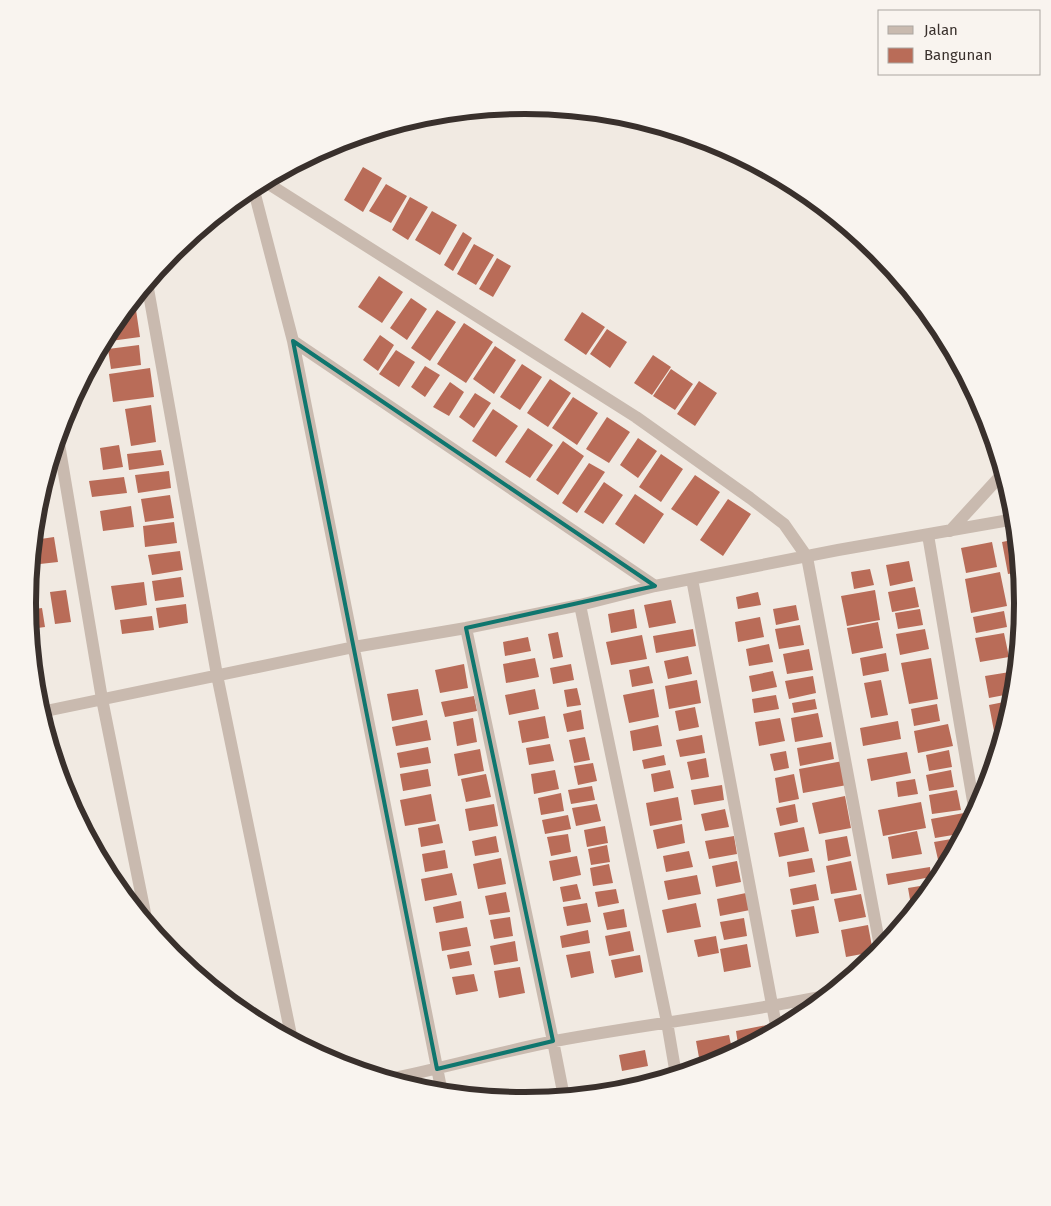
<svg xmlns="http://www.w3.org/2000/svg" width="1051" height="1206" viewBox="0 0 1051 1206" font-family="'Fira Sans',sans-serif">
  <rect width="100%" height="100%" fill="#f1eae2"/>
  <path fill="#b96c58" d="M363,167L382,178L363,212L344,200Z
    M386,184L407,196L391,223L369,211Z
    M410,197L428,207L408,240L392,230Z
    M432,211L457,225L440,255L415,240Z
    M463,232L472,238L453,271L444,265Z
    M474,244L494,255L476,285L457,274Z
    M497,258L511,266L493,297L479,289Z
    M379,276L403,292L382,323L358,307Z
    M411,298L427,309L407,340L390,328Z
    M136,310L140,337L103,342L112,326L123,312Z
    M437,310L456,322L430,361L411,348Z
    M582,312L605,327L586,355L564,340Z
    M464,323L493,342L466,383L437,364Z
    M607,329L627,342L610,368L590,354Z
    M380,335L394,345L378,371L363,360Z
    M139,345L141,365L111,369L108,349Z
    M495,346L516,360L494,394L473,379Z
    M396,350L415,362L399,387L379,374Z
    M653,355L671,367L652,395L634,383Z
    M522,364L542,377L520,410L500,397Z
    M425,366L440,375L425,397L411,387Z
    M150,368L154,397L113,402L109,374Z
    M671,369L693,384L675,410L653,396Z
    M550,379L571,393L548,427L527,413Z
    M699,381L717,393L695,426L677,414Z
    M450,382L464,392L449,416L433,407Z
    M475,393L491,403L474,428L459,417Z
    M573,397L598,413L577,445L552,428Z
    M151,405L156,442L131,446L125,409Z
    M493,409L518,426L496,457L472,441Z
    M607,417L630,432L609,463L586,449Z
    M528,428L553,445L530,478L505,462Z
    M638,438L657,451L638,478L620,465Z
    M563,441L584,456L558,495L536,480Z
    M119,445L123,467L103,470L100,448Z
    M161,450L164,465L129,470L127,454Z
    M661,454L683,469L661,502L639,487Z
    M589,463L605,472L577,513L562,503Z
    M169,471L171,488L138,493L135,475Z
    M695,475L720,492L697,526L671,509Z
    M124,477L127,493L92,497L89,481Z
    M604,482L623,495L603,524L584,512Z
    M635,494L664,514L644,544L615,524Z
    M170,495L174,518L145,522L141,499Z
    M728,499L751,514L723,556L700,540Z
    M131,506L134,527L103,531L100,511Z
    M174,522L177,543L145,547L143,526Z
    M54,537L58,562L31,565L34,540Z
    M1017,539L1020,572L1008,574L1002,542Z
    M992,542L997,567L966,573L961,548Z
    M180,551L183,570L152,575L148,555Z
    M909,561L913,581L890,586L886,565Z
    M870,569L874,585L854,589L851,572Z
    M1000,572L1007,606L971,613L965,579Z
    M181,577L184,597L155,601L152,581Z
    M1021,579L1023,604L1017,605L1013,581Z
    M144,582L147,605L115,610L111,586Z
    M915,587L919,607L892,612L888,592Z
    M66,590L71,622L55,624L50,592Z
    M875,590L880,620L847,626L841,596Z
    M758,592L761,605L738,609L736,597Z
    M671,600L676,623L649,628L644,605Z
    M186,604L188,623L159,628L156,608Z
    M796,605L799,620L776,625L773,609Z
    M42,608L45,627L30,629L28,610Z
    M634,609L637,628L611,633L608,614Z
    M920,609L923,625L898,629L895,613Z
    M1004,611L1007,627L976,633L973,617Z
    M152,616L154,630L122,634L120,620Z
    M760,617L764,637L738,642L735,622Z
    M878,622L883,648L852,654L847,628Z
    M800,625L804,645L779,649L775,629Z
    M693,629L696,646L656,653L653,636Z
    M925,629L929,649L900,655L896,634Z
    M558,632L563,657L553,659L548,634Z
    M1004,633L1009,657L980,662L975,638Z
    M642,635L647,659L611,665L606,642Z
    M528,637L531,651L505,656L503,642Z
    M769,644L773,662L749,666L746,649Z
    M809,649L813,670L787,674L783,654Z
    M886,653L889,671L863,676L860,658Z
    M688,656L692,674L668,679L664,661Z
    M535,658L539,677L506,683L503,664Z
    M931,658L938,699L909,704L901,663Z
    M464,664L468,688L440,693L435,670Z
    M571,664L574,680L553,684L550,668Z
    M649,666L653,683L632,687L629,670Z
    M773,671L777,687L752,692L749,676Z
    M1016,671L1015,693L989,698L985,676Z
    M813,676L816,693L789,699L785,681Z
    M697,680L701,703L669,709L665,686Z
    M881,680L888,715L871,718L864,683Z
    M577,688L581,705L567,707L564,690Z
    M418,689L423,715L392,721L387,694Z
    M535,689L539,709L509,715L505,695Z
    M654,689L659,717L629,723L623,695Z
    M776,695L779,709L754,713L752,699Z
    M474,696L477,711L445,717L441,702Z
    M815,699L817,709L794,713L792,703Z
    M1014,700L1005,729L994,731L989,705Z
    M937,704L940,721L914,726L911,709Z
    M695,707L699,727L679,731L675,711Z
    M581,710L584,729L567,732L563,714Z
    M818,713L823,737L795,742L791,718Z
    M545,716L549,738L522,743L518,721Z
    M473,718L477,742L457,746L453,722Z
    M780,718L785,741L759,746L755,722Z
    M427,720L431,740L396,746L392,727Z
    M898,721L901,739L863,746L860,728Z
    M948,724L953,746L918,753L914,731Z
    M658,725L662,746L633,751L630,731Z
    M702,735L705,753L680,757L676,740Z
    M585,737L590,760L574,763L569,740Z
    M831,742L834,759L800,766L797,748Z
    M550,744L554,761L529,765L526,748Z
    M428,747L431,763L400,768L397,753Z
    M480,749L484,771L458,776L454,754Z
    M949,750L952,767L929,771L926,755Z
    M786,751L789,768L774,771L770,754Z
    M907,752L911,773L871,781L867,759Z
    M664,755L666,765L644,769L642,760Z
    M706,758L709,777L691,780L687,762Z
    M843,761L847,785L803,793L799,769Z
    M593,763L597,781L578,785L574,766Z
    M428,769L431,786L403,791L400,774Z
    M555,770L559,789L534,794L531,774Z
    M670,770L674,788L654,792L651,774Z
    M951,770L954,787L929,791L926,775Z
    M486,774L491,797L466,802L461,779Z
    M794,774L799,799L779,803L775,778Z
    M915,779L918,794L898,797L896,782Z
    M722,785L724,800L694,805L691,790Z
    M592,786L595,800L571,804L568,790Z
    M957,790L961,810L932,814L929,795Z
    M561,793L564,811L541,815L538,798Z
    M431,794L436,821L405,826L400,800Z
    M845,796L851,828L819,834L812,803Z
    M678,797L682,820L650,826L646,803Z
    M921,802L926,828L883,836L878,810Z
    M494,804L498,826L469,831L465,809Z
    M597,804L601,821L576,826L572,808Z
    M795,804L798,822L780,826L776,808Z
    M725,809L729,827L705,831L701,814Z
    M964,813L967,829L965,833L935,838L931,819Z
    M568,815L571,829L545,834L542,820Z
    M439,824L443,843L421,847L418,828Z
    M682,824L685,843L657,849L653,830Z
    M605,826L608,843L587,847L584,830Z
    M804,827L809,851L779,857L774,833Z
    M917,831L922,854L892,859L888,837Z
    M568,834L571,852L551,856L547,837Z
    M496,836L499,852L475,856L472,841Z
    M734,836L737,854L709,859L705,841Z
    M847,836L851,856L828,861L825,840Z
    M963,837L949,863L939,864L934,842Z
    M607,845L610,862L591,865L588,849Z
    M445,850L448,868L425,872L422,854Z
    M689,851L693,867L666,872L663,856Z
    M577,856L581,875L553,881L549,861Z
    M501,858L506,884L478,889L473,864Z
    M812,858L815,872L789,877L787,862Z
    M737,861L741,882L716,887L712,866Z
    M851,861L857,890L831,894L826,866Z
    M609,864L613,883L593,886L590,868Z
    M930,867L931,877L888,885L886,874Z
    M452,873L457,895L425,901L421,879Z
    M697,875L701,894L668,900L664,881Z
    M577,884L581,899L563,902L560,887Z
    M816,884L819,900L793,905L790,889Z
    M926,885L927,894L912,911L908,888Z
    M616,889L619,903L598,907L595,892Z
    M506,892L510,912L489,915L485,896Z
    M746,893L750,910L720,916L717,899Z
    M861,894L866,917L839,922L834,899Z
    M461,901L464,918L436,923L433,907Z
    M587,903L591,922L567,926L563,907Z
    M696,903L701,927L667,933L662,910Z
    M814,906L819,933L796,937L791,910Z
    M624,909L627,927L607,930L603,913Z
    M510,917L513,936L494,939L490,920Z
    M744,918L747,936L724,940L720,922Z
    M868,925L873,952L846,957L841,930Z
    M467,927L471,946L442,951L439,932Z
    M588,930L590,943L562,948L560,936Z
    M630,931L634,951L609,956L605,936Z
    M716,936L719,953L698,957L694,940Z
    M515,941L518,961L494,965L490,946Z
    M747,944L751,967L724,972L720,949Z
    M469,951L472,965L450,969L447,955Z
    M590,951L594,973L571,978L566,955Z
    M640,955L643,972L615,978L611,960Z
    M520,967L525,993L499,998L494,971Z
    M474,974L478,991L456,995L452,977Z
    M767,1025L768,1035L739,1051L736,1031Z
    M729,1035L733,1054L724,1059L700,1063L696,1041Z
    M645,1050L648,1066L622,1071L619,1055Z
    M651,1080L652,1083L623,1091L622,1085Z
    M613,1084L615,1092L593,1094L592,1088Z"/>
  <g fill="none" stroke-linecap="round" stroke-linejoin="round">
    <path stroke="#c9baaf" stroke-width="12" d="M264,181L636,417L750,498L784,524L807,557L881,952
      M253,187L293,341L442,1093
      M147,283L217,675L292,1040
      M293,341L655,586
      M58,438L102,699L147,923
      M950,531L1004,472
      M928,535L975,813
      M692,579L777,1031
      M580,605L667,1022L676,1075
      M466,628L553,1041L564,1097
      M41,712L354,647L466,628L580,605L655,586L838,550L1015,519
      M389,1079C444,1068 499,1052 555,1041C646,1024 738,1014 829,995"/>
  </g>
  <path fill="none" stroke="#0f766e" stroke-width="4" stroke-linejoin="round" d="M293,341L655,586L466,628L553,1041L437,1069Z"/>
  <path d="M0 0H1051V1206H0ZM36 603a489 489 0 1 1 978 0a489 489 0 1 1-978 0Z" fill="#f9f4ef" fill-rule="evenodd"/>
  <path fill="none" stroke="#39302c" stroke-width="6" d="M36 603a489 489 0 1 1 978 0a489 489 0 1 1-978 0Z"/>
  <rect x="878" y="10" width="162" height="65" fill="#f9f4ef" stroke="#aca6a1"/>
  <rect x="888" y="26" width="25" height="8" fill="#c9baaf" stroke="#aca6a1"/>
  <text x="924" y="35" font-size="15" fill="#39302c">Jalan</text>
  <rect x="888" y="48" width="25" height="15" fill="#b96c58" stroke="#aca6a1"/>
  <text x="924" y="60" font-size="15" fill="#39302c">Bangunan</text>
</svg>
